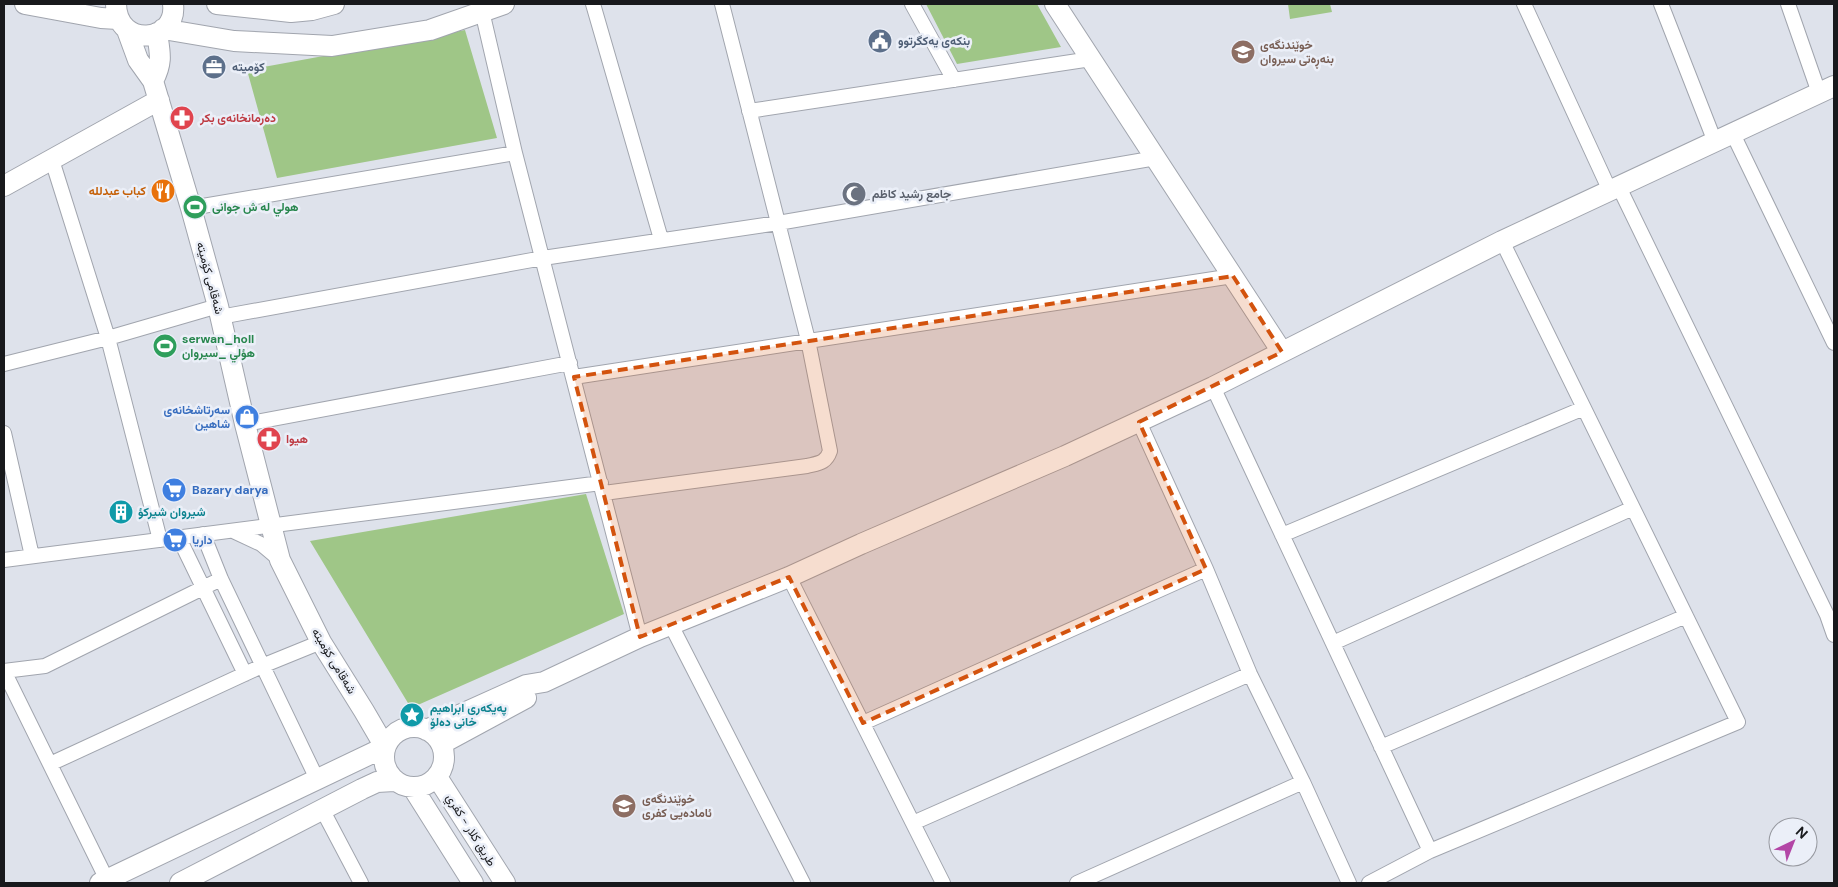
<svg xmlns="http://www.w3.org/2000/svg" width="1838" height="887" viewBox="0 0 1838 887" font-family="'DM Sans',Vazirmatn,sans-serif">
  <rect width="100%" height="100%" fill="#dee2eb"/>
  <path fill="#9fc687" d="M926,4H1037L1061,47L957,64Z
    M1288,4H1330L1332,12L1290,19Z
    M465,30L497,138L277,178L247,70Z
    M586,494L624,614L411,708L310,541Z"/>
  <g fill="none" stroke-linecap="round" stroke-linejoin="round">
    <defs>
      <path id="street" d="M593,4L661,239
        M912,4L954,80
        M1524,4L1610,191
        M1661,4L1715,142
        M1788,4L1819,93
        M749,111L1091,59
        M1733,134L1834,343
        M515,153L640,637
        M52,160L108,338L160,540
        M1619,187L1827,615L1834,635
        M191,208L515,153L482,11
        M220,317L543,258L778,223L1156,158
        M4,364L108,338L218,306
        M574,377L1233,276
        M1213,387L1430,851
        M1139,422L1206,569L1250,674L1303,782L1349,883
        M245,424L570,363
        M4,433L32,556
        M604,493L807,466C819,463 826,463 830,451L808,340L722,4
        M233,531L261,544L280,560
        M203,534L221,579L317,779
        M1282,535L1584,408
        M179,538L245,674
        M4,560L601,483
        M789,577L943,883
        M671,625L803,883
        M1333,643L1633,508
        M4,671L45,666L221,579
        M4,671L107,880
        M863,723L1206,569
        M1381,747L1686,616
        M50,764L262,666L321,642
        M322,809L361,883
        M913,823L1250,674
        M1077,883L1303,782
        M1369,883L1430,851L1738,722L1502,241"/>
      <path id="secondary" d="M25,4L101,18L118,19
        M116,4C117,49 178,43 173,4
        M217,4L291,12L312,10L334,4
        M1055,4L1282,352
        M163,29L234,41L332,46L430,30L504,4
        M153,81C163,62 160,53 157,33
        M4,186L159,100
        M384 757a30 30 0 1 1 60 0a30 30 0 1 1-60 0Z
        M426,730L526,685L544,682L640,637L789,577L861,544L1065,456L1213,387L1502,241L1834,86
        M441,744L526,698
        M437,777L505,883
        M413,788L473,883
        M100,883L385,747L364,711L321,642L280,560L245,424L218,306L191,208L153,81L138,60L127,30
        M180,883L362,789L377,782L394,781"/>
    </defs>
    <use href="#street" stroke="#a1a5ae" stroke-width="16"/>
    <use href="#secondary" stroke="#a1a5ae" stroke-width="22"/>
    <use href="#street" stroke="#fff" stroke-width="14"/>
    <use href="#secondary" stroke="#fff" stroke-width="20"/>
  </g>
  <path fill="#d3530e" fill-opacity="0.2" stroke="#d3530e" stroke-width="4" stroke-dasharray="10 6" stroke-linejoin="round" d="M1233,276L1282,352L1139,422L1206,569L863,723L789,577L640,637L574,377Z"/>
  <defs>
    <symbol id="civic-disc" viewBox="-11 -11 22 22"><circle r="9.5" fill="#5c6f8a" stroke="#ebeff8"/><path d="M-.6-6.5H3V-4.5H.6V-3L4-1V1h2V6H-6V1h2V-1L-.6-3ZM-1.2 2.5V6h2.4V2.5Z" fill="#fff"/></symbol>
    <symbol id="school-disc" viewBox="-11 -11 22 22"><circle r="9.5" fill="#8d6e63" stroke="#ebeff8"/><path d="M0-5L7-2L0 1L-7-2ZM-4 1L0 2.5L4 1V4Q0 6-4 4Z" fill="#fff"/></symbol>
    <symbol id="office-disc" viewBox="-11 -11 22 22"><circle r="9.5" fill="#5c6f8a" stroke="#ebeff8"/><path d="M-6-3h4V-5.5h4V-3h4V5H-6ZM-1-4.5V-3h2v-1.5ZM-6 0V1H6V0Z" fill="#fff"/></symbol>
    <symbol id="pharmacy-disc" viewBox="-11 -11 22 22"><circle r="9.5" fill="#e0444e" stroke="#ebeff8"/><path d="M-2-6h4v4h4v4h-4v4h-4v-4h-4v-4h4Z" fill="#fff"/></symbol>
    <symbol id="restaurant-disc" viewBox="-11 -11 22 22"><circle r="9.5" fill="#e8710a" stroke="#ebeff8"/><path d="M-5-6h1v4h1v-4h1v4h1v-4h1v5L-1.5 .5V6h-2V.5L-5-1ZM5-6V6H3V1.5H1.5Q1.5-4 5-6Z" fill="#fff"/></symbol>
    <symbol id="mosque-disc" viewBox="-11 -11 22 22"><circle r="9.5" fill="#6b7280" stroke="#ebeff8"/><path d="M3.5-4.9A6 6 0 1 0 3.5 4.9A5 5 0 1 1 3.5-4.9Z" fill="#fff"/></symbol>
    <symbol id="stadium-disc" viewBox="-11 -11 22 22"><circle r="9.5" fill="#2e9e5b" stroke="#ebeff8"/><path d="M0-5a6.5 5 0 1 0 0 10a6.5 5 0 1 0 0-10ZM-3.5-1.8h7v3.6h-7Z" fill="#fff"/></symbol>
    <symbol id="shop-disc" viewBox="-11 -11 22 22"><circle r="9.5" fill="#3f7fe0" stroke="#ebeff8"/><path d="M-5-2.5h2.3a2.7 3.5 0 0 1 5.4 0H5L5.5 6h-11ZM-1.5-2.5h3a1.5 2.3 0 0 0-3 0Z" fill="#fff"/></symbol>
    <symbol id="supermarket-disc" viewBox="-11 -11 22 22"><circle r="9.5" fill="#3f7fe0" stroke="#ebeff8"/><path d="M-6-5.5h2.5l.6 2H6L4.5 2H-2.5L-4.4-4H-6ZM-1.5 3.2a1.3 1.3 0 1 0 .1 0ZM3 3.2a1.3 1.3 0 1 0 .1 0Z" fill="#fff"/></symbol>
    <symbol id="building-disc" viewBox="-11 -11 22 22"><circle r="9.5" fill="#0f9aa8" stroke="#ebeff8"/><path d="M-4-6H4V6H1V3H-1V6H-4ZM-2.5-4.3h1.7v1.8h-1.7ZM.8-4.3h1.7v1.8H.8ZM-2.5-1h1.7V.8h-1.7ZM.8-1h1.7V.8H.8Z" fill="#fff"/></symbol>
    <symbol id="sight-disc" viewBox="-11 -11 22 22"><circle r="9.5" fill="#0f9aa8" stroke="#ebeff8"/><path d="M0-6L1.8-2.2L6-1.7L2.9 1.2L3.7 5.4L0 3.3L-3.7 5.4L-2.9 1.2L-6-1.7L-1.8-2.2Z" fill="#fff"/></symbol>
  </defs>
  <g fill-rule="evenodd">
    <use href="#civic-disc" x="866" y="27" width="28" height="28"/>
    <use href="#school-disc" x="1229" y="38" width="28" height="28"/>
    <use href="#office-disc" x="200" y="53" width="28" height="28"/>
    <use href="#pharmacy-disc" x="168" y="104" width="28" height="28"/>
    <use href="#restaurant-disc" x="149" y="177" width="28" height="28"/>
    <use href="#mosque-disc" x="840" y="180" width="28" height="28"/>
    <use href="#stadium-disc" x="181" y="193" width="28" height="28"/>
    <use href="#stadium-disc" x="151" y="332" width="28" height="28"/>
    <use href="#shop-disc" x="233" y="403" width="28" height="28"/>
    <use href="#pharmacy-disc" x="255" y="425" width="28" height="28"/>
    <use href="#supermarket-disc" x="160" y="476" width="28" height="28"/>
    <use href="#building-disc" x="107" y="498" width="28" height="28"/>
    <use href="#supermarket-disc" x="161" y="526" width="28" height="28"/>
    <use href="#sight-disc" x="398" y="701" width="28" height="28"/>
    <use href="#school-disc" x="610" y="792" width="28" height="28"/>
  </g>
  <g text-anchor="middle" stroke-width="5" stroke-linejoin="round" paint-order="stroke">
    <g font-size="12" font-weight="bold" fill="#4e5e75" stroke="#ebeff8" text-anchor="start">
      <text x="898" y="45">بنکەی یەکگرتوو</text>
      <text x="232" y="71">کۆمیتە</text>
    </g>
    <g font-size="12" font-weight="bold" fill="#785e54" stroke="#ebeff8" text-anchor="start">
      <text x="1260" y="49">خوێندنگەی<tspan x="1260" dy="14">بنەڕەتی سیروان</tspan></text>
      <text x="642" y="803">خوێندنگەی<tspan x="642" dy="14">ئامادەیی کفری</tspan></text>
    </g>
    <g font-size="12" font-weight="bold" fill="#be3a42" stroke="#ebeff8" text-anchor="start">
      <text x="200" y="122">دەرمانخانەی بکر</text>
      <text x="286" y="443">هیوا</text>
    </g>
    <g font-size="12" font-weight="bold" fill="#c56008" stroke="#ebeff8" text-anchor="end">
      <text x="146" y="195">كباب عبدلله</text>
    </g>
    <g font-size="12" font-weight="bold" fill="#5b616d" stroke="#ebeff8" text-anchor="start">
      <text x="872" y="198">جامع رشيد كاظم</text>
    </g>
    <g font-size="12" font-weight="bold" fill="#27864d" stroke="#ebeff8" text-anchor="start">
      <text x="212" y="211">هولي له ش جوانى</text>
      <text x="182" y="343">serwan_holl<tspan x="182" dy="14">هؤلي _سيروان</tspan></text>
    </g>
    <g font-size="12" fill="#18191c" stroke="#ebeff8">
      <text transform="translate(210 278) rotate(75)" y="4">شەقامی کۆمیتە</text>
      <text transform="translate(334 661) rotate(59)" y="4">شەقامی کۆمیتە</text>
      <text transform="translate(471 830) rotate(58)" y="4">طريق كلار - كفري</text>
    </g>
    <g font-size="12" font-weight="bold" fill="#366cbe" stroke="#ebeff8" text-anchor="start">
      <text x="230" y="414" text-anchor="end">سەرتاشخانەی<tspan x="230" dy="14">شاهین</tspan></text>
      <text x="192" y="494">Bazary darya</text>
      <text x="192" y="544">داريا</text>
    </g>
    <g font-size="12" font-weight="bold" fill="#0d838f" stroke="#ebeff8" text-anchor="start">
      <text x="138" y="516">شيروان شيركؤ</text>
      <text x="430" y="712">پەیکەری ابراهیم<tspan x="430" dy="14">خانی دەلۆ</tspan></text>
    </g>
  </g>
  <rect width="1838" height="887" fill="none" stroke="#18191c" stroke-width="10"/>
  <g transform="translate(1793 842) rotate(43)"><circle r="24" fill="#ebeff8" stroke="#9799a0"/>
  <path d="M0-4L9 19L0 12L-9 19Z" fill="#b346a6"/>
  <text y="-8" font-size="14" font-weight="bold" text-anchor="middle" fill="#18191c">N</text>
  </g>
</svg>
